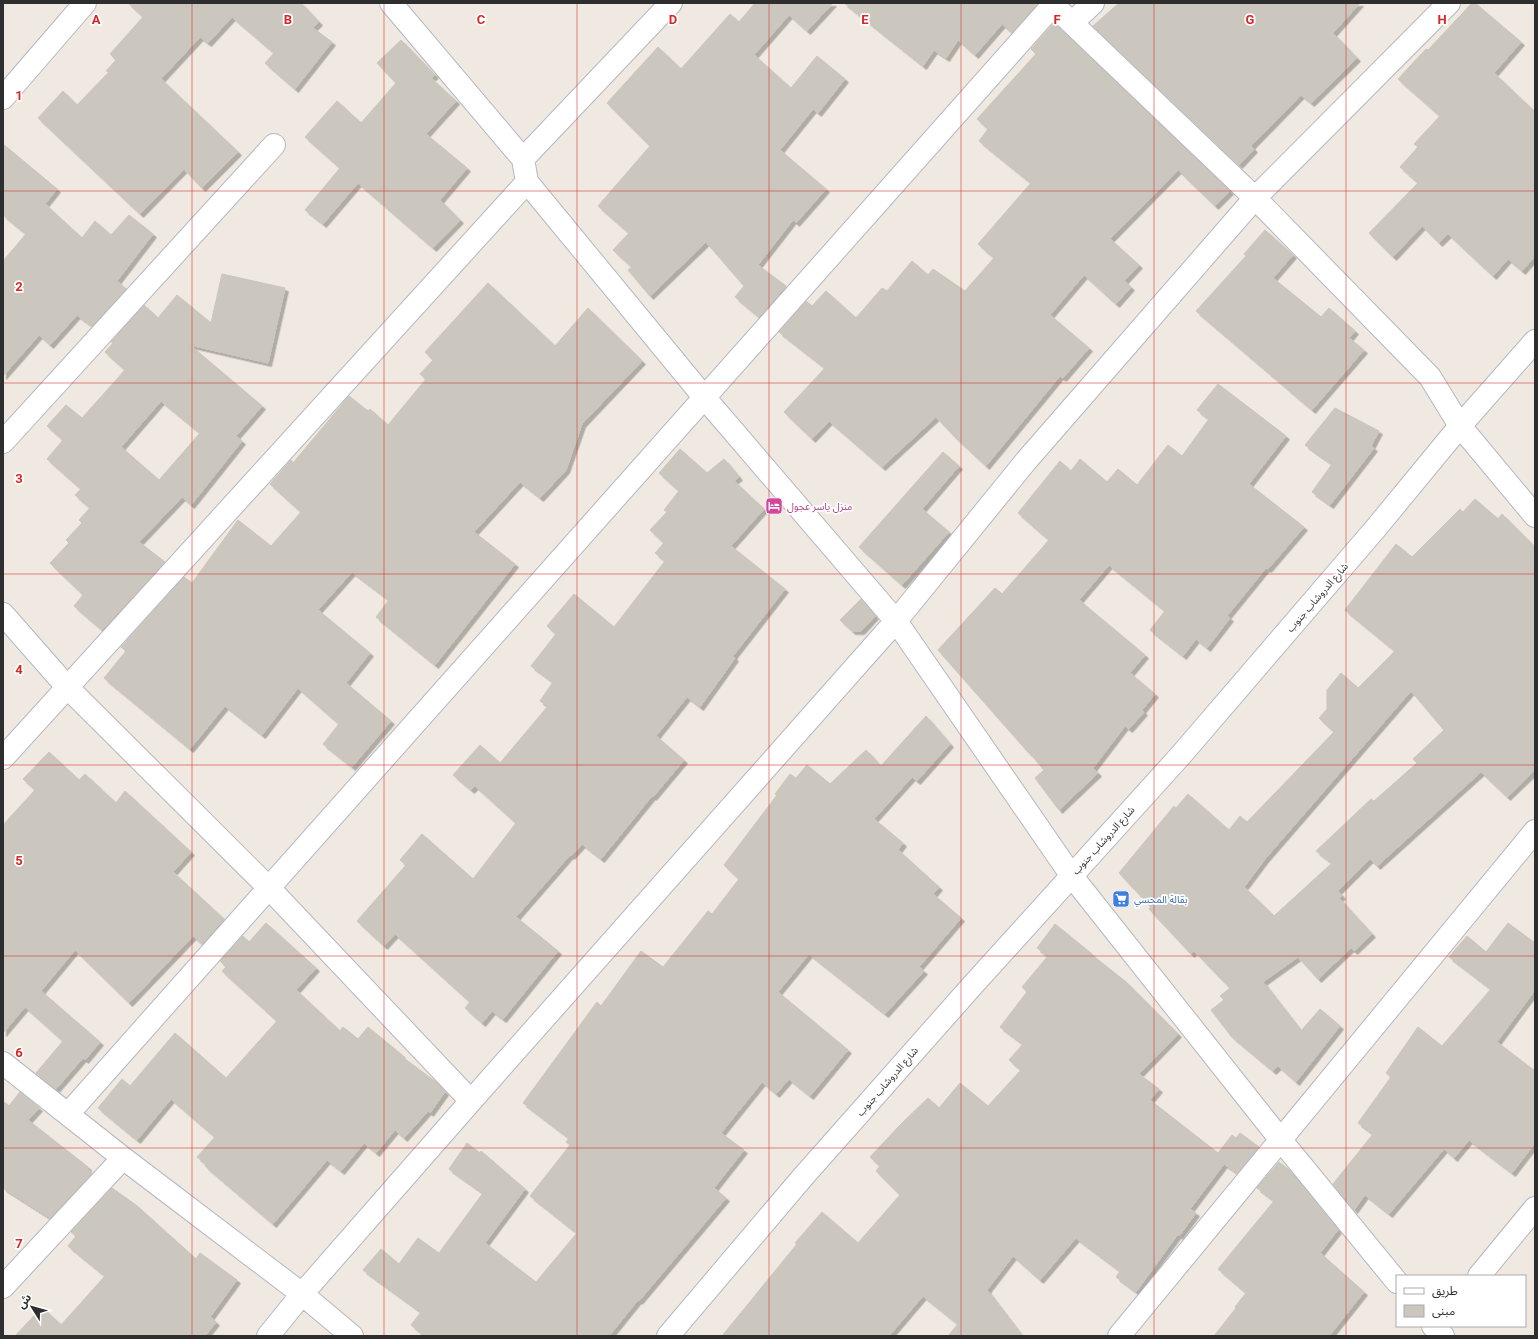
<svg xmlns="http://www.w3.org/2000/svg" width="1538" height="1339" viewBox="0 0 1538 1339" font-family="Roboto,'Noto Sans Arabic',sans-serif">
  <defs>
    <filter id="shadow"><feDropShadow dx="3.5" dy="3.5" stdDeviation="0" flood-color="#0004"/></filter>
  </defs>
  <rect width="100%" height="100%" fill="#efe9e1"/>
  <path fill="#cbc7bf" stroke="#cbc5ba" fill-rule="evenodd" filter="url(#shadow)" d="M128,3H301L319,22L313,28L332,42L295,89L265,63L274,53L232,17L208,43L200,37L161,79L238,152L202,188L184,169L140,214L38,118L63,91L77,105L109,72L106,71L116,60L110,54L143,17Z
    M755,3H833L807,31L789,15L754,55L791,88L817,56L845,79L818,113L813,109L780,150L826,189L796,223L793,220L758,265L786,286L759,317L735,297L744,286L706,242L650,296L628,270L632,267L613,250L629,233L598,206L650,146L607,103L658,47L681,69L730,14L739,22Z
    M844,3H1038L1012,33L1002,24L975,55L958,40L946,58L934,50L923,66Z
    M1119,3H1360L1333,33L1357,58L1311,103L1301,95L1251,146L1254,149L1239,165L1093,26Z
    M1472,3H1475L1521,42L1494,73L1535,112V256L1522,271L1508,259L1493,276L1448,234L1439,243L1422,226L1393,257L1369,233L1418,183L1400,167L1418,147L1414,144L1440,116L1398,79L1426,49L1428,50Z
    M1054,23L1230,191L1215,206L1178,170L1110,239L1139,265L1124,281L1131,287L1116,304L1084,275L1050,315L1089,348L1063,378L1060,376L986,466L956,438L936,417L882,467L829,421L812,439L784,412L825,368L779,332L806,301L812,306L826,291L856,318L882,288L887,291L912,261L928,275L933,269L965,291L994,258L978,244L1031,183L979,141L988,129L977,119L1036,54L1031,49Z
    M401,40L435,75L431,78L456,101L426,134L467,168L440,200L460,220L433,248L358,183L323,224L305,210L340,168L305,137L337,101L361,123L396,83L377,63Z
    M3,144L57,189L45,204L82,238L95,221L111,235L129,215L153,234L117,281L126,289L92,326L77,315L50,345L39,335L3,376V261L26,234L3,215Z
    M1265,230L1293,255L1273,278L1321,317L1329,308L1355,331L1349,338L1364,350L1312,410L1196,311L1246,256L1244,254Z
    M222,274L285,288L268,363L190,345L262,406L236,436L242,441L191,505L182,497L139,542L165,562L102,630L74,606L83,595L50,563L69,543L66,540L82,523L79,520L90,508L75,495L81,489L47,459L63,440L47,426L66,405L82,418L125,370L105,352L113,343L111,342L144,305L158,318L177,295L211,323ZM161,401L200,433L159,480L121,447Z
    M488,283L555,346L588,308L642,361L582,424L566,470L540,498L520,482L474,532L515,564L435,665L376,617L389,600L352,572L318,610L370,653L346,683L391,721L352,767L323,744L339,724L298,688L262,735L225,706L190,749L104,678L126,651L121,647L184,577L192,583L238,520L271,546L301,512L270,484L291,460L293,463L349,396L368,411L370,409L388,425L426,379L420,374L433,360L425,352Z
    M1218,384L1286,436L1249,484L1304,527L1268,569L1266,568L1227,616L1230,618L1207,648L1196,639L1183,656L1150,630L1165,611L1109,565L1079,600L1145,655L1130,673L1155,694L1142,710L1144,712L1129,729L1125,726L1093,768L1098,773L1059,810L1035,778L1044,770L1033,757L1034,756L1028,752L938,650L995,588L1002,594L1049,540L1018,513L1060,461L1071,471L1080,459L1107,482L1118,469L1137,485L1168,445L1182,456L1209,419L1197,410Z
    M1335,408L1379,431L1371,446L1374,448L1330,505L1312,492L1332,464L1305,445Z
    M680,449L707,473L724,459L739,477L734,481L764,509L731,546L785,589L733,656L735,658L700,707L687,697L656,736L684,760L653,797L652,796L601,859L582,844L571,856L570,855L516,917L558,951L503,1019L492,1011L482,1023L465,1008L470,1002L395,934L384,946L357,921L406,865L400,860L422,834L473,879L516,823L475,786L471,790L453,775L480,745L500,763L548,706L540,701L553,682L531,666L556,634L547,626L574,594L614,627L665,561L655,553L664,543L650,530L667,512L664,510L679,491L659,473Z
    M943,452L959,466L922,509L949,532L902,585L859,547Z
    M1475,499L1498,519L1502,514L1535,547V770L1507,797L1481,772L1377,866L1370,859L1338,891L1342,896L1339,898L1372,934L1354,951L1351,948L1318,979L1298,957L1263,982L1301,1031L1320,1009L1340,1026L1296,1082L1278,1066L1273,1071L1231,1036L1211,1010L1224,1000L1220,996L1230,988L1194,951L1191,954L1149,909L1151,907L1119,873L1174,806L1176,808L1188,794L1229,830L1240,816L1247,822L1334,732L1319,718L1327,709V690L1341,673L1358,688L1395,651L1345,610L1396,544L1412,557L1460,509L1463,512ZM1411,691L1444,730L1413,759L1417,763L1374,801L1371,799L1316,851L1332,863L1274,916L1244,887L1265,859Z
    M861,599L875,616L861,631H852L840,620Z
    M926,716L950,744L917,781L912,777L874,819L903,843L898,850L939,887L933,894L961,918L919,967L924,971L885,1014L809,954L778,992L848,1050L810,1096L789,1079L776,1094L762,1082L721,1133L744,1150L714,1188L726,1198L639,1301L638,1300L609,1336H425L411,1325L421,1312L363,1270L381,1249L399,1264L418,1238L439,1253L483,1193L449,1169L467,1143L480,1153L481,1151L525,1189L485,1243L536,1282L577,1233L530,1196L570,1145L566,1142L569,1138L523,1103L597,1002L601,1006L641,951L663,967L708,911L712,914L739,879L724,865L777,795L775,794L790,774L796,778L807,765L830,784L866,750L881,766Z
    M49,752L79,780L85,774L116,803L125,791L191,852L173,872L224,919L202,944L193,936L129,1003L75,950L41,991L100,1042L85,1060L83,1058L56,1089L36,1073L63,1041L25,1007L3,1033V825L35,790L23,779Z
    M266,923L316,968L296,990L340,1031L343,1027L358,1039L368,1027L402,1055L401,1056L436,1082L445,1092L430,1113L428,1111L404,1138L395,1130L376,1153L364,1143L341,1171L327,1160L273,1224L205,1166L206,1164L197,1157L215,1137L171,1099L137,1140L98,1108L122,1079L130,1086L175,1033L226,1078L277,1021L222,971L226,967L220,961L243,936L249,942Z
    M1508,923L1535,943V990L1497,1042L1535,1071V1143L1512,1173L1469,1140L1454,1158L1444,1149L1389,1214L1365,1195L1354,1210L1333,1184L1373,1134L1358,1123L1391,1077L1386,1073L1418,1027L1442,1046L1491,989L1449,957L1467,936L1486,952Z
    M1055,924L1092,954V955L1126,982L1178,1034L1139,1074L1159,1089L1150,1100L1218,1153L1232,1135L1236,1138L1240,1133L1259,1147L1237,1173L1224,1164L1190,1209L1196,1213L1179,1236L1178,1234L1136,1292L1116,1277L1120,1271L1076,1238L1040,1280L1013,1256L987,1290L1022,1336H948L958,1324L923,1296L889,1336H722L797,1244L795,1243L822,1212L858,1243L900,1195L876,1171L880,1166L870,1157L902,1123L928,1098L939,1108L960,1083L988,1106L1021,1070L1009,1060L1023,1044L1000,1027L1027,992L1022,987L1048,956L1037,948Z
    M20,1092L39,1108L28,1120L88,1167L87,1169L92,1173L50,1218L3,1188V1101L9,1106Z
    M1279,1162L1288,1169L1338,1230L1320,1253L1364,1292L1329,1336H1214L1236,1308L1235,1307L1246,1293L1218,1269L1274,1201L1257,1188Z
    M112,1188L136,1205L196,1259L200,1253L237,1280L210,1317L216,1322L205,1336H15L42,1307L61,1325L105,1276L68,1246L76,1236L71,1232Z"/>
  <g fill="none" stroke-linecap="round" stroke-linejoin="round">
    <defs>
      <path id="minor" d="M391,3L523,159L527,182L704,397L896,621L1071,875L1280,1139L1397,1282
        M1051,3L1255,198L1430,377L1460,426L1535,516
        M1072,23L1093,3
        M3,98L85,3
        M523,159L671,3
        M3,442L274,145
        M3,614L68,688L269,888L471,1101
        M3,758L527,182
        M3,1063L123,1158L302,1294L352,1336
        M68,1114L1053,5
        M1479,1276L1535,1208
        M3,1287L123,1158
        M1433,1326L1443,1336
        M268,1336L302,1294L471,1101L896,621L1026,461L1255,198L1449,3
        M668,1336L802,1178L971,987L1181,755L1376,528L1460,426L1535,341
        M1119,1336L1535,831"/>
    </defs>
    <use href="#minor" stroke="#b4b7c1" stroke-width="24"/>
    <use href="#minor" stroke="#fff" stroke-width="22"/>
  </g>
  <path fill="none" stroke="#d62828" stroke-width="1" stroke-opacity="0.55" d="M192,3V1336M384,3V1336M577,3V1336M769,3V1336M961,3V1336M1154,3V1336M1346,3V1336M3,191H1535M3,383H1535M3,574H1535M3,765H1535M3,956H1535M3,1148H1535"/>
  <defs>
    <symbol id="hotel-square" viewBox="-11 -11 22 22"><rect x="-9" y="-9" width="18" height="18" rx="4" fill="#d1479c" stroke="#fff"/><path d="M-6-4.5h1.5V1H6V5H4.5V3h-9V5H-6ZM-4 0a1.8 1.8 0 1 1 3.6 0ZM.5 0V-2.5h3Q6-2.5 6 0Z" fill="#fff"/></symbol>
    <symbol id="supermarket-square" viewBox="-11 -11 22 22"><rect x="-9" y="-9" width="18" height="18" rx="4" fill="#3f7fe0" stroke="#fff"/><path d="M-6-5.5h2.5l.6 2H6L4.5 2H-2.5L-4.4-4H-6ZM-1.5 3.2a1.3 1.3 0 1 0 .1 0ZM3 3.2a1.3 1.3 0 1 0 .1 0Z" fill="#fff"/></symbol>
  </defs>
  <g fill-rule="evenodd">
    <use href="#hotel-square" x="764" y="496" width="20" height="20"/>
    <use href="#supermarket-square" x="1111" y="889" width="20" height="20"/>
  </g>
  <g text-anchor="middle" stroke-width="3.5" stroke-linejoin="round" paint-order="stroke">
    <g font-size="10" fill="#b23c85" stroke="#fff" text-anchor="start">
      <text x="787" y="510">منزل ياسر عجول</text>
    </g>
    <g font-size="10" fill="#2e2e2e" stroke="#fff">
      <text transform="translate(1317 597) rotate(-49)" y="4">شارع الدروشاب جنوب</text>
      <text transform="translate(1103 840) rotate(-48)" y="4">شارع الدروشاب جنوب</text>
      <text transform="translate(887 1081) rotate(-49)" y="4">شارع الدروشاب جنوب</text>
    </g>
    <g font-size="10" fill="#366cbe" stroke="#fff" text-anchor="start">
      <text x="1134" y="903">بقالة المحسي</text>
    </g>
  </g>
  <g font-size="13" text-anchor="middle" font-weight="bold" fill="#d62828" stroke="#fff" stroke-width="3.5" stroke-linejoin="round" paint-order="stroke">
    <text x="96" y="24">A</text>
    <text x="288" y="24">B</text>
    <text x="481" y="24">C</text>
    <text x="673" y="24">D</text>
    <text x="865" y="24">E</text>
    <text x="1057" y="24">F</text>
    <text x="1250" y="24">G</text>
    <text x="1442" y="24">H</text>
    <text x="19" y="100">1</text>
    <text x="19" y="291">2</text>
    <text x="19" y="483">3</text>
    <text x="19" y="674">4</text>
    <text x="19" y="865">5</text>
    <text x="19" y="1057">6</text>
    <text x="19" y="1248">7</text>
  </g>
  <rect width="1538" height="1339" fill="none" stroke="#2e2e2e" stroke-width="8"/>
  <rect x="1396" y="1275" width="130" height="52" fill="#ffffff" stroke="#ababab"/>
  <rect x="1404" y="1288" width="20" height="6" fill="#ffffff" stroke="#ababab"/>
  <text x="1432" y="1295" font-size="12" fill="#2e2e2e">طريق</text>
  <rect x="1404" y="1305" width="20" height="12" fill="#cbc7bf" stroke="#ababab"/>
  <text x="1432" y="1315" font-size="12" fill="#2e2e2e">مبنى</text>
  <g transform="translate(32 1307) rotate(307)" stroke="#ffffff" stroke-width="3" paint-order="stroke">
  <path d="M0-3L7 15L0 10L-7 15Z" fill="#2e2e2e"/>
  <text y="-6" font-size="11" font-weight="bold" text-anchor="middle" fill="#2e2e2e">ش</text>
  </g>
</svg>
